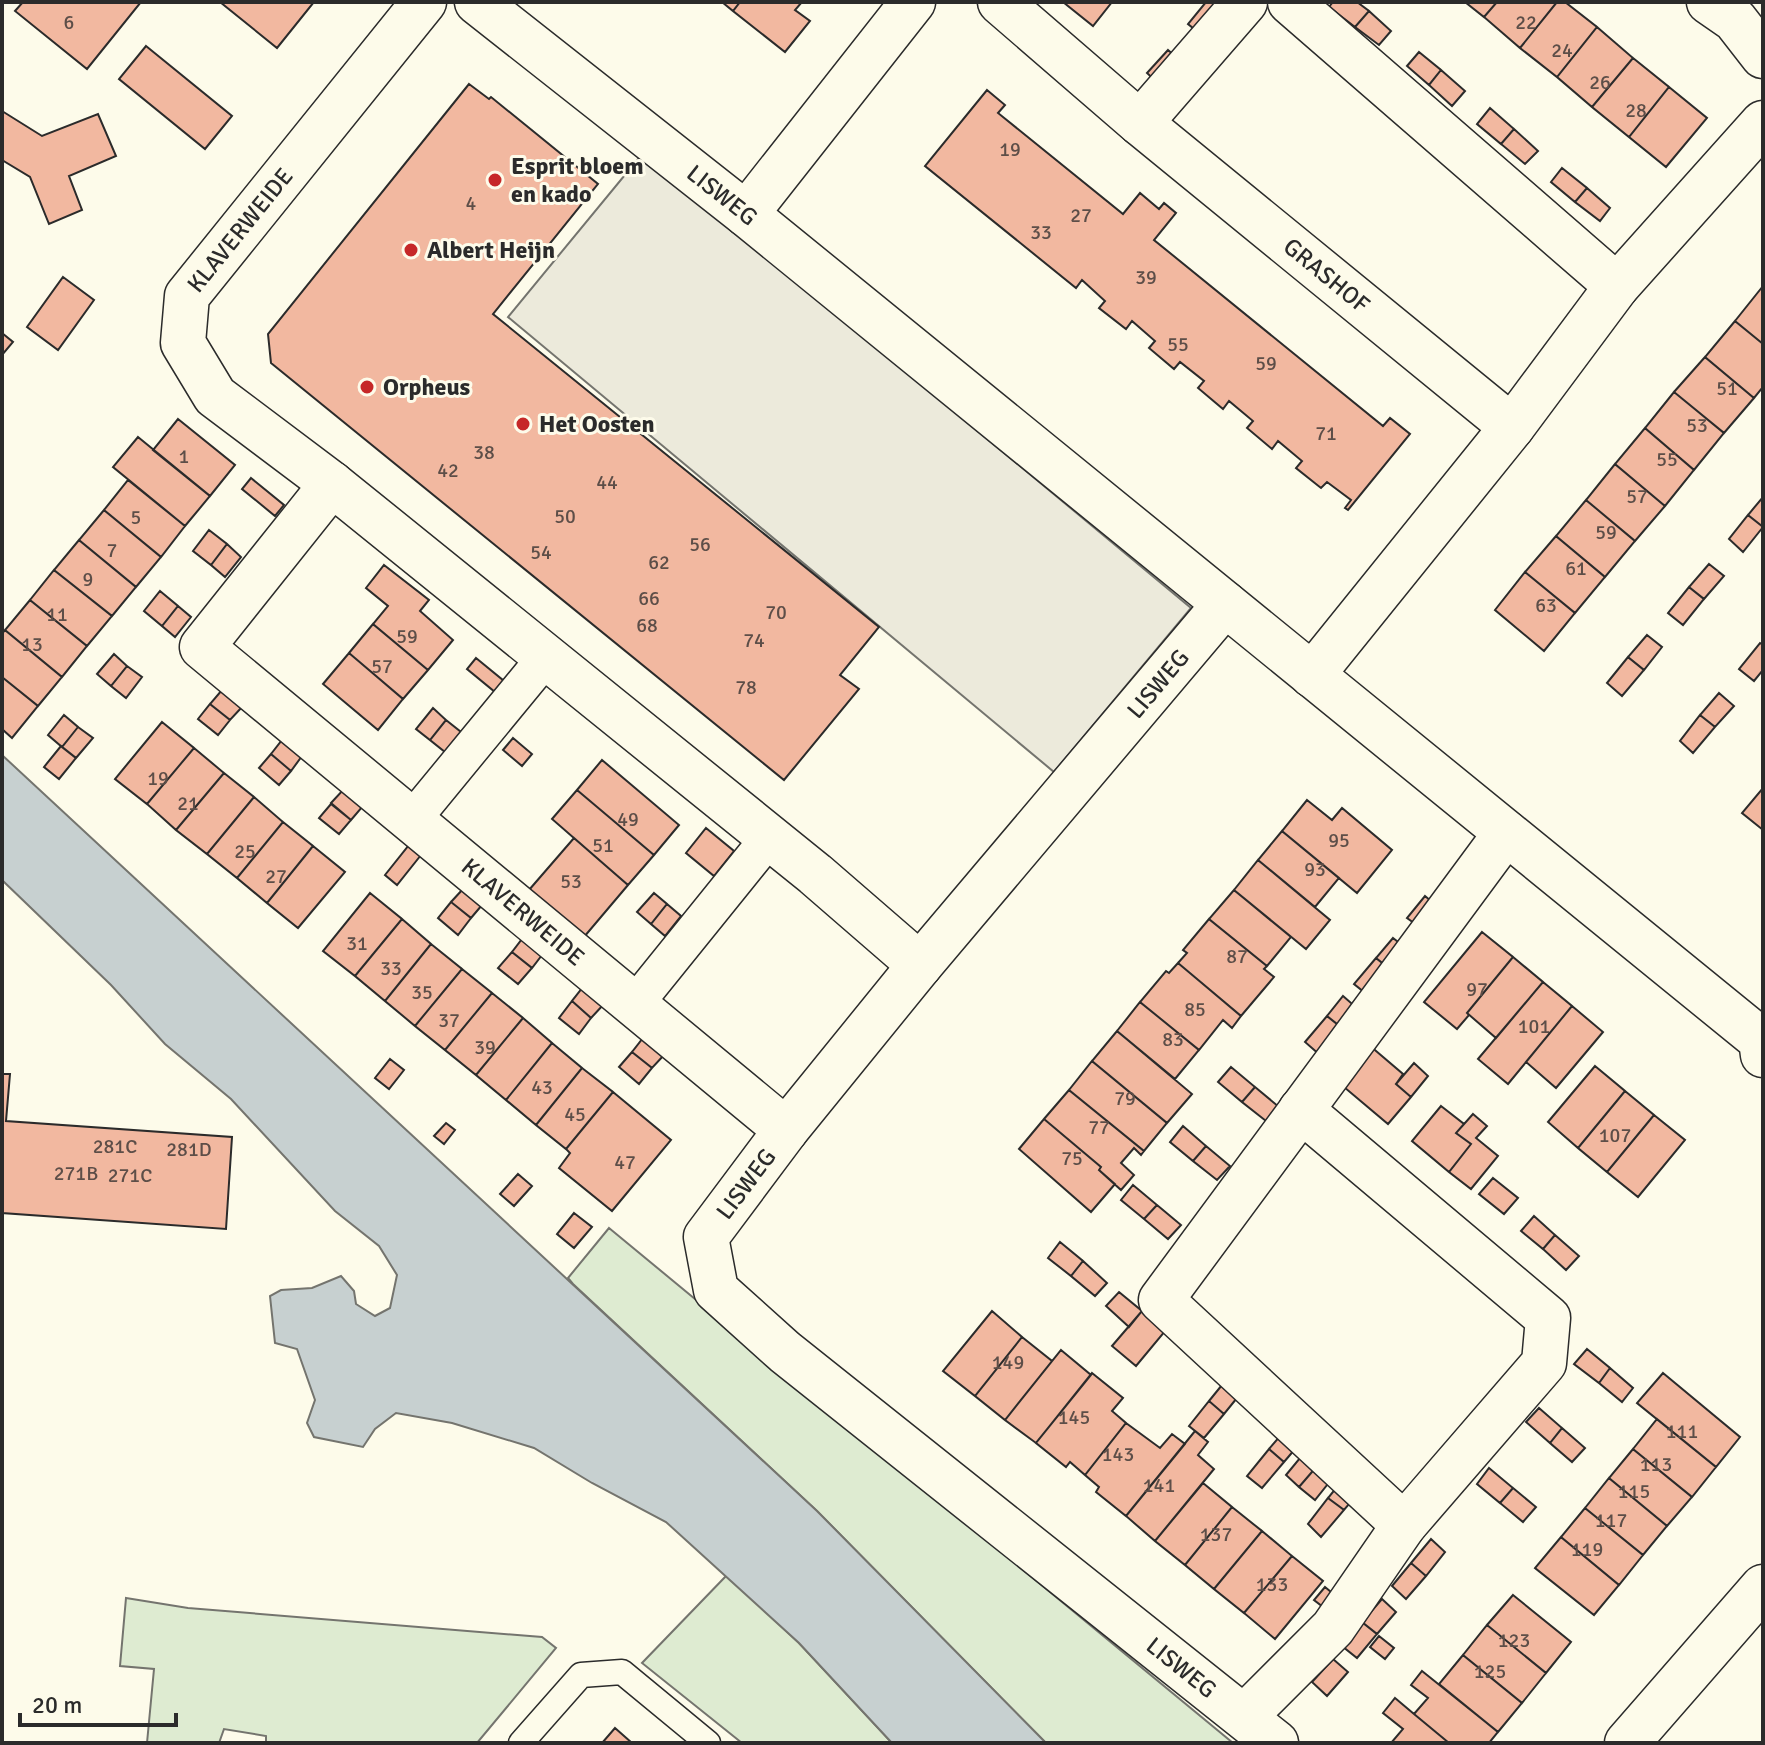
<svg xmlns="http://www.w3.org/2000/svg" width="1765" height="1745" viewBox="0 0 1765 1745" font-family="Signika,sans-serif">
  <rect width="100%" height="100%" fill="#fdfbea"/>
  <path fill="#deebd1" stroke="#74746e" stroke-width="2" d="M609,1228L1233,1743H1046L817,1511L573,1284L568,1278Z
    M727,1575L799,1643L892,1743H742L642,1663Z
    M126,1598L188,1608L542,1637L556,1648L477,1743H266V1736L224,1729L219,1743H147L154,1669L120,1666Z"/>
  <path fill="#eceadb" stroke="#74746e" stroke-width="2" d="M643,153L1191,608L1054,772L508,317Z"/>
  <path fill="#c7d0d0" stroke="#74746e" stroke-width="2" d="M2,755L817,1511L1046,1743H892L799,1643L666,1522L592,1483L534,1448L452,1423L396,1413L375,1429L363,1447L314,1437L307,1423L315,1400L297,1349L275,1343L270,1296L281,1290L312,1288L341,1276L354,1291L356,1304L375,1316L390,1308L397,1275L379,1246L335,1211L231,1099L165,1044L111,985L2,880Z"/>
  <path fill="#f2b8a0" stroke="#2b2b2b" stroke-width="2" d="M23,2H141L87,69L15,11Z
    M220,2H314L277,48Z
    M722,2H740L733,11Z
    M740,2H802L795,10L810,21L785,52L733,11Z
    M1063,2H1112L1093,26Z
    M1206,2H1213L1224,11L1203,36L1188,24Z
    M1333,2H1357L1369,11L1355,27L1329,7Z
    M1465,2H1497L1484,17Z
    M1497,2H1557L1520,48L1484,17Z
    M1557,2H1565L1597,27L1557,77L1520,48Z
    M1369,11L1391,31L1379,45L1355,27Z
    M1597,27L1633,58L1592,107L1557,77Z
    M146,46L232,116L205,149L119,79Z
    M1168,50L1183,63L1161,86L1147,73Z
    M1419,52L1441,70L1429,85L1407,66Z
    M1633,58L1669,87L1629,137L1592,107Z
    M1441,70L1465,91L1452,106L1429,85Z
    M469,84L489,99L491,97L598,184L493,314L879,627L840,675L859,689L784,780L271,363L268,334Z
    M1669,87L1707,118L1666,167L1629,137Z
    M987,90L1005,105L998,113L1123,214L1140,193L1159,209L1164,203L1176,213L1154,240L1383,426L1390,418L1410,434L1348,510L1345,508L1351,500L1327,482L1321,488L1296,468L1302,461L1278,441L1272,449L1247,428L1253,421L1229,401L1223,409L1198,388L1204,381L1180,362L1174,369L1149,348L1155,341L1132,321L1126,329L1099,308L1105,301L1082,280L1076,288L925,166Z
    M1490,108L1514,129L1501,144L1477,124Z
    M2,111L42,136L98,114L116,156L69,176L82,210L49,224L30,177L2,160Z
    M1514,129L1538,151L1525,164L1501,144Z
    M1562,168L1587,188L1575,202L1551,182Z
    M1587,188L1610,208L1600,221L1575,202Z
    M63,277L94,300L58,350L27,327Z
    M1763,286V344L1735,321Z
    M1735,321L1763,344V387L1754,398L1705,357Z
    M2,333L13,342L2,355Z
    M1705,357L1754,398L1724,433L1674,392Z
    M1674,392L1724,433L1694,470L1645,428Z
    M178,419L235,465L210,496L153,450Z
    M1645,428L1694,470L1665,506L1615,464Z
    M138,437L210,496L185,526L113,467Z
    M1615,464L1665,506L1635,541L1586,500Z
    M251,478L284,505L275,516L242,489Z
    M128,480L185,526L161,557L104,510Z
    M1763,497V527L1748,515Z
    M1586,500L1635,541L1605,577L1556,536Z
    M104,510L161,557L136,587L79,540Z
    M1748,515L1763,527L1743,552L1729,539Z
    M209,530L227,544L211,565L193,551Z
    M1556,536L1605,577L1575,613L1525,572Z
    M79,540L136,587L112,616L54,570Z
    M227,544L241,557L225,577L211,565Z
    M1709,564L1724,576L1704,599L1689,587Z
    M384,565L429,600L420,611L453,640L428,670L373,624L388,606L366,588Z
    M54,570L112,616L87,646L30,600Z
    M1525,572L1575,613L1544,651L1495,610Z
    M1689,587L1704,599L1683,625L1668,613Z
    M160,591L178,606L162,626L144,611Z
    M30,600L87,646L62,677L5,630Z
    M178,606L191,617L175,637L162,626Z
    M373,624L428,670L403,699L349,653Z
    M5,630L62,677L38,706L2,677V634Z
    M1647,635L1662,647L1644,670L1628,657Z
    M1760,643L1763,645V670L1754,681L1739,669Z
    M349,653L403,699L378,730L323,684Z
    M114,654L127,666L111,686L97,674Z
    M1628,657L1644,670L1622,696L1607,683Z
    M476,658L504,681L495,692L467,669Z
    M127,666L142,677L126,698L111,686Z
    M2,677L38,706L12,738L2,729Z
    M222,690L242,707L230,720L210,704Z
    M1719,693L1734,706L1715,727L1700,715Z
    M210,704L230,720L218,735L198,719Z
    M433,708L446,720L430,740L416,729Z
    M64,715L78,727L62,747L48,735Z
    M1700,715L1715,727L1693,753L1680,741Z
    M446,720L461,732L445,752L430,740Z
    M162,722L194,748L147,804L115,779Z
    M78,727L93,738L76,758L62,747Z
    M513,738L532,754L522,766L503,750Z
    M282,740L302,756L291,771L271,754Z
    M61,746L76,758L59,779L44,767Z
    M194,748L224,773L176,830L147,804Z
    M271,754L291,771L279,785L259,768Z
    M602,760L679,825L654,855L577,790Z
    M224,773L254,797L207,854L176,830Z
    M1763,788V830L1742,813Z
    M343,790L363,806L351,820L331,803Z
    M577,790L654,855L628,885L552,819Z
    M254,797L283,822L237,878L207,854Z
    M1307,800L1332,820L1342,808L1392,850L1357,893L1282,831Z
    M331,804L351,820L339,834L319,818Z
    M283,822L313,846L267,903L237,878Z
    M706,828L734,851L714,876L686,853Z
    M1282,831L1339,878L1315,907L1258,860Z
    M574,838L628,885L584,937L529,890Z
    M409,845L421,855L397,885L385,875Z
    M313,846L345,872L298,928L267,903Z
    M1258,860L1330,920L1306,949L1234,890Z
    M463,889L482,905L471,918L451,902Z
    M1234,890L1291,937L1267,966L1209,919Z
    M370,893L402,919L355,976L323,951Z
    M654,893L667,904L651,924L637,912Z
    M1425,896L1438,907L1421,928L1407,918Z
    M451,902L471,918L458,935L438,918Z
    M667,904L681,916L665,936L651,924Z
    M402,919L431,944L385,1001L355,976Z
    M1209,919L1267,966L1264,969L1274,977L1241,1016L1178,963L1187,953L1183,950Z
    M1482,932L1513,957L1467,1013L1469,1015L1457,1029L1424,1002Z
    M1393,938L1407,949L1390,969L1376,958Z
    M522,939L542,955L532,968L512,952Z
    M431,944L462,969L415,1026L385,1001Z
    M512,952L532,968L518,984L498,968Z
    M1513,957L1543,982L1496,1038L1467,1013Z
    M1376,958L1390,969L1369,996L1354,984Z
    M1178,963L1241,1016L1232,1028L1223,1020L1199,1050L1140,1002L1166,971L1169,973Z
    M462,969L492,993L445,1050L415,1026Z
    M1543,982L1572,1006L1508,1084L1478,1059Z
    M583,987L604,1004L591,1018L572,1001Z
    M492,993L523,1018L476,1075L445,1050Z
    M1343,996L1358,1009L1342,1028L1327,1016Z
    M572,1001L591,1018L579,1034L559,1018Z
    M1140,1002L1199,1050L1175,1079L1117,1031Z
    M1572,1006L1603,1032L1556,1088L1526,1062Z
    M1327,1016L1342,1028L1320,1055L1305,1042Z
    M523,1018L552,1043L506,1100L476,1075Z
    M1117,1031L1192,1094L1167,1123L1092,1061Z
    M643,1038L664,1055L652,1068L632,1052Z
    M552,1043L582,1068L536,1125L506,1100Z
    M1369,1045L1403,1074L1396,1084L1411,1097L1388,1124L1338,1082Z
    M632,1052L652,1068L639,1084L619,1067Z
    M390,1059L404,1070L389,1089L375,1078Z
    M1092,1061L1167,1123L1144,1151L1069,1090Z
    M1414,1063L1428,1076L1411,1097L1396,1084Z
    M1595,1066L1625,1091L1578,1148L1548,1122Z
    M1231,1067L1255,1087L1242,1102L1218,1082Z
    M582,1068L613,1092L566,1149L536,1125Z
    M2,1074H10L6,1121L232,1137L226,1229L2,1213Z
    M1255,1087L1279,1107L1266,1121L1242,1102Z
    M1069,1090L1144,1151L1141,1155L1134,1148L1121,1163L1134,1175L1121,1190L1099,1170L1101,1167L1044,1119Z
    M1625,1091L1654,1115L1607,1172L1578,1148Z
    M613,1092L671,1140L612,1211L559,1168L570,1153L566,1149Z
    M1441,1106L1464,1124L1456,1133L1471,1144L1449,1172L1412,1141Z
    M1473,1114L1487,1126L1476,1138L1498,1156L1471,1189L1449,1172L1471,1144L1456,1133Z
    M1654,1115L1685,1140L1638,1197L1607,1172Z
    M1044,1119L1101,1167L1099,1170L1115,1184L1091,1212L1019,1149Z
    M446,1123L455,1130L444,1144L434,1136Z
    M1183,1126L1206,1146L1193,1161L1170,1142Z
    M1206,1146L1230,1166L1217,1180L1193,1161Z
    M518,1174L532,1186L514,1206L500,1194Z
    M1493,1178L1518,1198L1504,1214L1479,1194Z
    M1133,1185L1157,1205L1144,1219L1121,1200Z
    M1157,1205L1181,1225L1168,1239L1144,1219Z
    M574,1213L592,1227L574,1248L557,1234Z
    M1534,1216L1555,1235L1543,1249L1521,1231Z
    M1555,1235L1579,1256L1566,1270L1543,1249Z
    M1060,1242L1083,1261L1071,1276L1048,1258Z
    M1083,1261L1107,1283L1095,1296L1071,1276Z
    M1119,1292L1142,1311L1129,1327L1106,1306Z
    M992,1311L1022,1337L975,1396L943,1371Z
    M1142,1311L1166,1330L1136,1366L1112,1346Z
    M1022,1337L1052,1361L1005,1420L975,1396Z
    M1587,1349L1610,1368L1599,1383L1574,1364Z
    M1061,1350L1091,1375L1036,1443L1005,1420Z
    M1610,1368L1633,1388L1622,1402L1599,1383Z
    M1092,1373L1123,1398L1112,1411L1126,1423L1085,1475L1070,1462L1066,1467L1036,1443Z
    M1663,1373L1740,1437L1716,1467L1637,1403Z
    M1226,1380L1241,1393L1224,1414L1209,1401Z
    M1209,1401L1224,1414L1204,1438L1189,1426Z
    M1539,1408L1562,1428L1550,1443L1526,1422Z
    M1657,1419L1716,1467L1692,1497L1633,1449Z
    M1126,1423L1160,1448L1172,1434L1185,1444L1126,1516L1096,1492L1099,1487L1085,1475Z
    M1287,1428L1301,1442L1284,1462L1269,1449Z
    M1562,1428L1585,1448L1572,1462L1550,1443Z
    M1195,1431L1208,1442L1198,1455L1214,1469L1155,1541L1126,1516Z
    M1309,1447L1324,1458L1299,1487L1286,1475Z
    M1269,1449L1284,1462L1262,1488L1247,1476Z
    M1633,1449L1692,1497L1667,1526L1609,1478Z
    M1324,1458L1339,1470L1315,1500L1299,1487Z
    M1489,1468L1513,1488L1500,1503L1477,1484Z
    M1345,1477L1361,1490L1344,1510L1328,1498Z
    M1609,1478L1667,1526L1643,1555L1585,1508Z
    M1203,1483L1232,1507L1185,1565L1155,1541Z
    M1513,1488L1536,1507L1523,1522L1500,1503Z
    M1328,1498L1344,1510L1321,1537L1308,1524Z
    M1232,1507L1262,1531L1214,1589L1185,1565Z
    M1585,1508L1643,1555L1619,1585L1561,1537Z
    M1262,1531L1292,1556L1244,1613L1214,1589Z
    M1561,1537L1619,1585L1594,1615L1535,1568Z
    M1431,1539L1445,1552L1426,1576L1411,1563Z
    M1292,1556L1323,1581L1275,1639L1244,1613Z
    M1411,1563L1426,1576L1406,1599L1392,1586Z
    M1325,1587L1337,1597L1327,1610L1314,1600Z
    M1513,1595L1571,1642L1546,1673L1487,1625Z
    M1382,1599L1396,1612L1377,1634L1362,1622Z
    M1362,1622L1377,1634L1357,1658L1342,1646Z
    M1487,1625L1546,1673L1522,1703L1463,1655Z
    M1379,1636L1394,1648L1385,1659L1370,1647Z
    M1463,1655L1522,1703L1498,1732L1439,1684Z
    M1333,1659L1348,1672L1327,1696L1312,1682Z
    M1422,1671L1498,1732L1489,1743H1449L1414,1714L1428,1698L1411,1685Z
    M1395,1698L1414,1714L1449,1743H1391L1403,1729L1383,1713Z
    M615,1728L632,1743H602Z"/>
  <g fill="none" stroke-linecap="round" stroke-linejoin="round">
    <defs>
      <path id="service" d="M521,1743L581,1675L622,1672L708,1743"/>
      <path id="pedestrian" d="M412,820L546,657
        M635,1004L769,838"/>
      <g id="minor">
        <path id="s1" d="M477,2L746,214L1761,1040L1763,1055"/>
        <path id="s2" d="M1000,2L1140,123L1512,427"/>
        <path d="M1290,2L1617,286"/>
        <path d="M1709,2L1735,20L1763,56"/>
        <path d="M1140,123L1245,2"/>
        <path d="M746,214L913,2"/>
        <path id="s3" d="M332,484L215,396L183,343L187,296L424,2"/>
        <path id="s4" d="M1225,604L920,965L786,1130L706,1237L716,1290L785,1352L1276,1743"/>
        <path d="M1312,675L1512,427L1617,286L1763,123"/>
        <path d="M786,1130L202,647L332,484L815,874L920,965"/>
        <path d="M1404,1525L1161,1300L1506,833"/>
        <path d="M1245,1716L1333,1628L1404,1525L1544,1363L1548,1318L1301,1110"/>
        <path d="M1627,1743L1763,1587"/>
      </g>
    </defs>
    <use href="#service" stroke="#2b2b2b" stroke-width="27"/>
    <use href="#pedestrian" stroke="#2b2b2b" stroke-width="39"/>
    <use href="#minor" stroke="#2b2b2b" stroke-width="47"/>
    <use href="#service" stroke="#fdfbea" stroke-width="24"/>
    <use href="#pedestrian" stroke="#fdfbea" stroke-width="36"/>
    <use href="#minor" stroke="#fdfbea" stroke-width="44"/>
  </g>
  <g fill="#c62828" stroke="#fdfbea" stroke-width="3">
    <circle cx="495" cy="180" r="8"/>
    <circle cx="411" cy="250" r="8"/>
    <circle cx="367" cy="387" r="8"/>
    <circle cx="523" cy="424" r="8"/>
  </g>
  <g text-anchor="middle" stroke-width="6" stroke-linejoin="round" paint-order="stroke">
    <g font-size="20" fill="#5d4e48">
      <text x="69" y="29">6</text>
      <text x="1526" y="29">22</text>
      <text x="1562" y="57">24</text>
      <text x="1600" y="89">26</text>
      <text x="1636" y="117">28</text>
      <text x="1010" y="156">19</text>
      <text x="471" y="210">4</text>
      <text x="1081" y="222">27</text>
      <text x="1041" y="239">33</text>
      <text x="1146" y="284">39</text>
      <text x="1178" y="351">55</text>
      <text x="1266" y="370">59</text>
      <text x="1727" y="395">51</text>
      <text x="1697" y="432">53</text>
      <text x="1326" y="440">71</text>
      <text x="484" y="459">38</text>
      <text x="184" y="463">1</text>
      <text x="1667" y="466">55</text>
      <text x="448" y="477">42</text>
      <text x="607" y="489">44</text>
      <text x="1637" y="503">57</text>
      <text x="565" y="523">50</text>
      <text x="136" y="524">5</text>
      <text x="1606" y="539">59</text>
      <text x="700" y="551">56</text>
      <text x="112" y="557">7</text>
      <text x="541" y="559">54</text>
      <text x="659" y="569">62</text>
      <text x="1576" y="575">61</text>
      <text x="88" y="586">9</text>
      <text x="649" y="605">66</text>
      <text x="1546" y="612">63</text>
      <text x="776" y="619">70</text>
      <text x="57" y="621">11</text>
      <text x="647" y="632">68</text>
      <text x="407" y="643">59</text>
      <text x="754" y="647">74</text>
      <text x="32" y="651">13</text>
      <text x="382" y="673">57</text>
      <text x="746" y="694">78</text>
      <text x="158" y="785">19</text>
      <text x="188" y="810">21</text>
      <text x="628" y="826">49</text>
      <text x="1339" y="847">95</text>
      <text x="603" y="852">51</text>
      <text x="245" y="858">25</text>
      <text x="1315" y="876">93</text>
      <text x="276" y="883">27</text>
      <text x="571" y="888">53</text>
      <text x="357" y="950">31</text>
      <text x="1237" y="963">87</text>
      <text x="391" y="975">33</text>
      <text x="1477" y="996">97</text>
      <text x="422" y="999">35</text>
      <text x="1195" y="1016">85</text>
      <text x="449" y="1027">37</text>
      <text x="1534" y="1033">101</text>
      <text x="1173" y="1046">83</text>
      <text x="485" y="1054">39</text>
      <text x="542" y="1094">43</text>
      <text x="1125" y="1105">79</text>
      <text x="575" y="1121">45</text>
      <text x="1099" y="1134">77</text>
      <text x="1615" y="1142">107</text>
      <text x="115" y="1153">281C</text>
      <text x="189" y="1156">281D</text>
      <text x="1072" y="1165">75</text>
      <text x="625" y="1169">47</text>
      <text x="76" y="1180">271B</text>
      <text x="130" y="1182">271C</text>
      <text x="1008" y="1369">149</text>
      <text x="1074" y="1424">145</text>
      <text x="1682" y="1438">111</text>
      <text x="1118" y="1461">143</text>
      <text x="1656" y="1471">113</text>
      <text x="1159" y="1492">141</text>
      <text x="1634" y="1498">115</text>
      <text x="1611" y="1527">117</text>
      <text x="1216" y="1541">137</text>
      <text x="1587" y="1556">119</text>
      <text x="1272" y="1591">133</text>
      <text x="1514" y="1647">123</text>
      <text x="1490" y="1678">125</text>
    </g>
    <g font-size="24" font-weight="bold" fill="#2b2b2b" stroke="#fdfbea" text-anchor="start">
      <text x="511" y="174">Esprit bloem<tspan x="511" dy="28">en kado</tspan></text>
      <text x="427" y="258">Albert Heijn</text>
      <text x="383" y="395">Orpheus</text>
      <text x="539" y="432">Het Oosten</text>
    </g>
    <g font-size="24" fill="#2b2b2b" stroke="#fdfbea">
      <text dy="8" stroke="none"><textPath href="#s1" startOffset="312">LISWEG</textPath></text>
      <text dy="8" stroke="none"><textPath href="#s3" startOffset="340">KLAVERWEIDE</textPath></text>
      <text dy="8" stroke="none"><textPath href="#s2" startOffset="426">GRASHOF</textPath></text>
      <text transform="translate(1158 684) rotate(-50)" y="8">LISWEG</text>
      <text transform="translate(523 912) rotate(40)" y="8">KLAVERWEIDE</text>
      <text transform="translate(746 1184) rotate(-53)" y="8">LISWEG</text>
      <text dy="8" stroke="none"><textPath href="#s4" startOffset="1472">LISWEG</textPath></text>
    </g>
  </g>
  <rect width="1765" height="1745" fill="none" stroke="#2b2b2b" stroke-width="8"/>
  <path d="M20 1713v12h156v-12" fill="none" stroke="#2b2b2b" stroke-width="4"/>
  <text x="32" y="1713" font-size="24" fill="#2b2b2b" stroke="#fdfbea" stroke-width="6" paint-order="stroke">20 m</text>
</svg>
